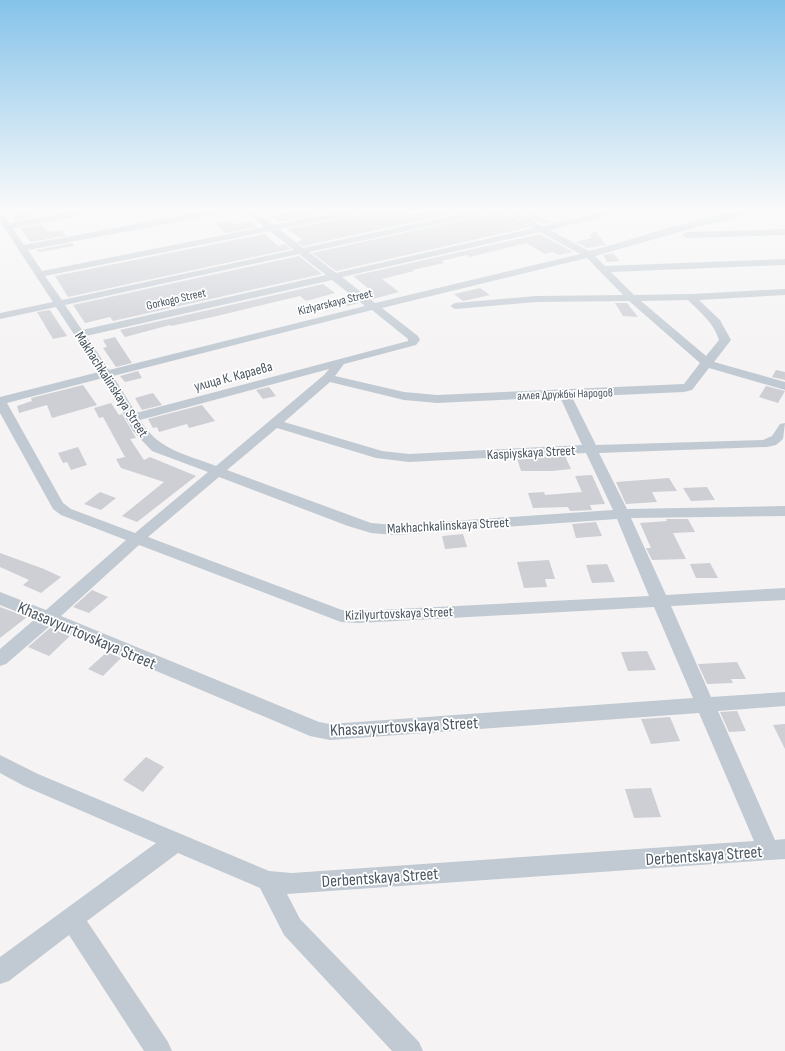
<svg xmlns="http://www.w3.org/2000/svg" width="785" height="1051" viewBox="0 0 785 1051" font-family="'Sofia Sans Condensed',sans-serif">
  <rect width="100%" height="100%" fill="#f5f3f3"/>
  <path fill="#cdcfd5" d="M9,209H32L37,216L15,221Z
    M308,209H345L279,222L270,216Z
    M372,209H402L410,215L447,209H475L303,246L297,242L303,240L287,229L367,213Z
    M515,209H525L551,222L543,224Z
    M500,210L530,227L336,271L312,253L495,213Z
    M230,221L233,224L251,221L257,227L225,233L216,224Z
    M42,224L48,232L62,230L66,236L31,242L20,228Z
    M595,231L606,245L587,248L575,242L592,238L590,235Z
    M265,234L278,246L285,244L291,249L68,297L55,276Z
    M540,234L573,252L559,255L553,252L545,254L526,243L470,257L467,255L441,261L444,263L412,270L414,271L382,279L399,292L373,299L363,292L370,290L353,276Z
    M72,243L74,246L39,252L37,250Z
    M613,253L620,261L607,262L603,255Z
    M299,256L322,274L113,321L110,317L85,323L73,305Z
    M323,284L335,293L306,301L300,296L217,316L171,326L170,325L125,337L120,330Z
    M480,288L490,295L463,301L454,294Z
    M349,296L359,303L347,306L338,298Z
    M615,303H627L638,317L623,316Z
    M50,310L67,336L53,339L37,312Z
    M115,337L132,363L116,367L103,348L107,347L103,340Z
    M776,370L785,372V380L772,377Z
    M138,371L142,378L125,382L120,376Z
    M83,385L97,405L52,418L47,405L19,413L17,406L32,401L31,398Z
    M766,386L785,391L778,403L759,397Z
    M269,387L276,396L263,399L256,390Z
    M153,393L162,405L142,410L135,398Z
    M111,403L119,415L122,414L136,438L130,439L144,460L150,457L196,476L137,522L122,516L164,482L121,468L116,459L125,457L103,417L99,418L94,408Z
    M202,405L215,421L189,428L187,424L159,432L157,427L153,428L148,419Z
    M78,447L87,465L71,470L67,462L63,463L58,453Z
    M565,456L571,469L552,471H521L517,458Z
    M592,475L605,504L590,505L592,510L570,511L568,507L533,508L528,493L544,492L545,495L582,492L575,476Z
    M669,478L677,491L652,492L657,502L626,504L616,482Z
    M707,487L715,500L691,501L683,488Z
    M100,492L116,498L101,510L84,504Z
    M666,519H688L695,532L673,533L686,559L652,560L646,548H651L640,523L667,521Z
    M596,522L602,536L576,538L572,524Z
    M463,534L467,547L445,549L442,536Z
    M0,553L44,569L61,577L41,593L23,585L29,580L0,567Z
    M549,560L555,579H545L547,587L524,588L517,562Z
    M710,563L718,578H696L690,564Z
    M607,564L615,582L592,583L586,565Z
    M92,590L108,597L89,613L73,607Z
    M0,607L27,617L0,638Z
    M50,628L70,636L49,656L28,647Z
    M647,651L656,670L628,671L621,652Z
    M107,652L121,658L103,676L88,669Z
    M737,662L746,679H731L733,683L707,684L698,664Z
    M737,711L746,731L729,732L720,712Z
    M670,717L680,741L651,744L641,719Z
    M785,724V749L773,725Z
    M146,757L164,767L143,792L123,780Z
    M651,788L661,817L634,818L625,789Z"/>
  <g fill="none" stroke-linecap="round" stroke-linejoin="round">
    <path fill="#c1cad2" fill-rule="evenodd" d="M85,209H103L99,212L13,228L24,245L216,209H234L230,212L28,250L42,271L264,227L243,209H252L273,225L353,209H371L367,212L279,229L303,248L483,209H499L495,212L309,252L336,273L534,228L501,209H512L543,226L618,209H634L550,230L589,251C648,236 715,209 775,209L697,227L595,256L605,266L785,259V265L611,272L634,295L691,294L785,289V295L699,300L720,320L731,340L714,362L785,382V390L709,368L692,390L684,392L572,397L596,445L763,440L772,436L780,424L785,423L783,439L776,445L767,447L599,453L627,509L785,506V516L631,518L666,595L785,588V600L671,606L711,697L785,692V706L718,711L775,840L785,839V859L287,894L300,919L419,1042L423,1051H392L284,935L260,888L178,853L87,921L168,1042L172,1051H144L69,935L9,981L0,984V957L156,843L24,786L0,773V755L38,774L269,871L292,873L754,841L699,713L330,740L310,736L50,626L6,664L0,666V649L35,619L0,605V592L46,610L126,540L61,515L53,509L0,413V397L99,372L56,307L0,319V313L53,302L3,226L0,221V212L3,213L10,223ZM270,231L294,250L62,300L45,276ZM540,232L580,254L375,303L342,277ZM299,254L326,275L82,330L65,305ZM587,258L623,295L536,296L455,303L450,306L455,309L536,302L629,301L700,363L684,384L437,395L404,392L335,376L344,364L416,345L420,340L418,336L382,308ZM332,280L365,306L109,370L86,336ZM688,300C700,312 714,323 719,340L706,356L641,301ZM372,310L408,339V341L136,413L113,376ZM329,369L324,375L216,466C185,454 158,450 140,420ZM103,378L133,431L152,451L208,472L135,533L71,509L63,503L7,403ZM330,382L404,400L437,403L560,397L582,445L409,454L382,451L284,422ZM277,428L376,458L409,462L586,453L613,510L395,525L371,523L227,470ZM219,477L348,526L371,533L395,535L617,519L649,596L359,611L342,610L148,537ZM139,545L341,622L359,623L654,607L693,698L330,724L319,722L61,616Z
      M785,229V235L686,238L682,235L686,232Z"/>
  </g>
  <linearGradient id="sky" x2="0" y2="1"><stop stop-color="#85c3ea"/><stop offset="0.59" stop-color="#fafafa"/><stop offset="1" stop-color="#fafafa" stop-opacity="0"/></linearGradient>
  <rect width="785" height="356" fill="url(#sky)"/>
  <g text-anchor="middle" stroke-width="3.5" stroke-linejoin="round" paint-order="stroke">
    <g font-size="12" fill="#4a5661" stroke="#fff">
      <text transform="translate(176 299) rotate(-13)" y="4">Gorkogo Street</text>
      <text transform="translate(335 302) rotate(-14)" y="4">Kizlyarskaya Street</text>
      <text transform="translate(565 394) rotate(-2)" y="4">аллея Дружбы Народов</text>
    </g>
    <g font-size="14" fill="#4a5661" stroke="#fff">
      <text transform="translate(233 376) rotate(-15)" y="5">улица К. Караева</text>
      <text transform="translate(112 384) rotate(57)" y="5">Makhachkalinskaya Street</text>
      <text transform="translate(531 452) rotate(-3)" y="5">Kaspiyskaya Street</text>
      <text transform="translate(448 525) rotate(-3)" y="5">Makhachkalinskaya Street</text>
      <text transform="translate(399 613) rotate(-2)" y="5">Kizilyurtovskaya Street</text>
    </g>
    <g font-size="17" fill="#4a5661" stroke="#fff">
      <text transform="translate(87 635) rotate(23)" y="6">Khasavyurtovskaya Street</text>
      <text transform="translate(404 726) rotate(-3)" y="6">Khasavyurtovskaya Street</text>
      <text transform="translate(704 855) rotate(-4)" y="6">Derbentskaya Street</text>
      <text transform="translate(380 877) rotate(-4)" y="6">Derbentskaya Street</text>
    </g>
  </g>
</svg>
